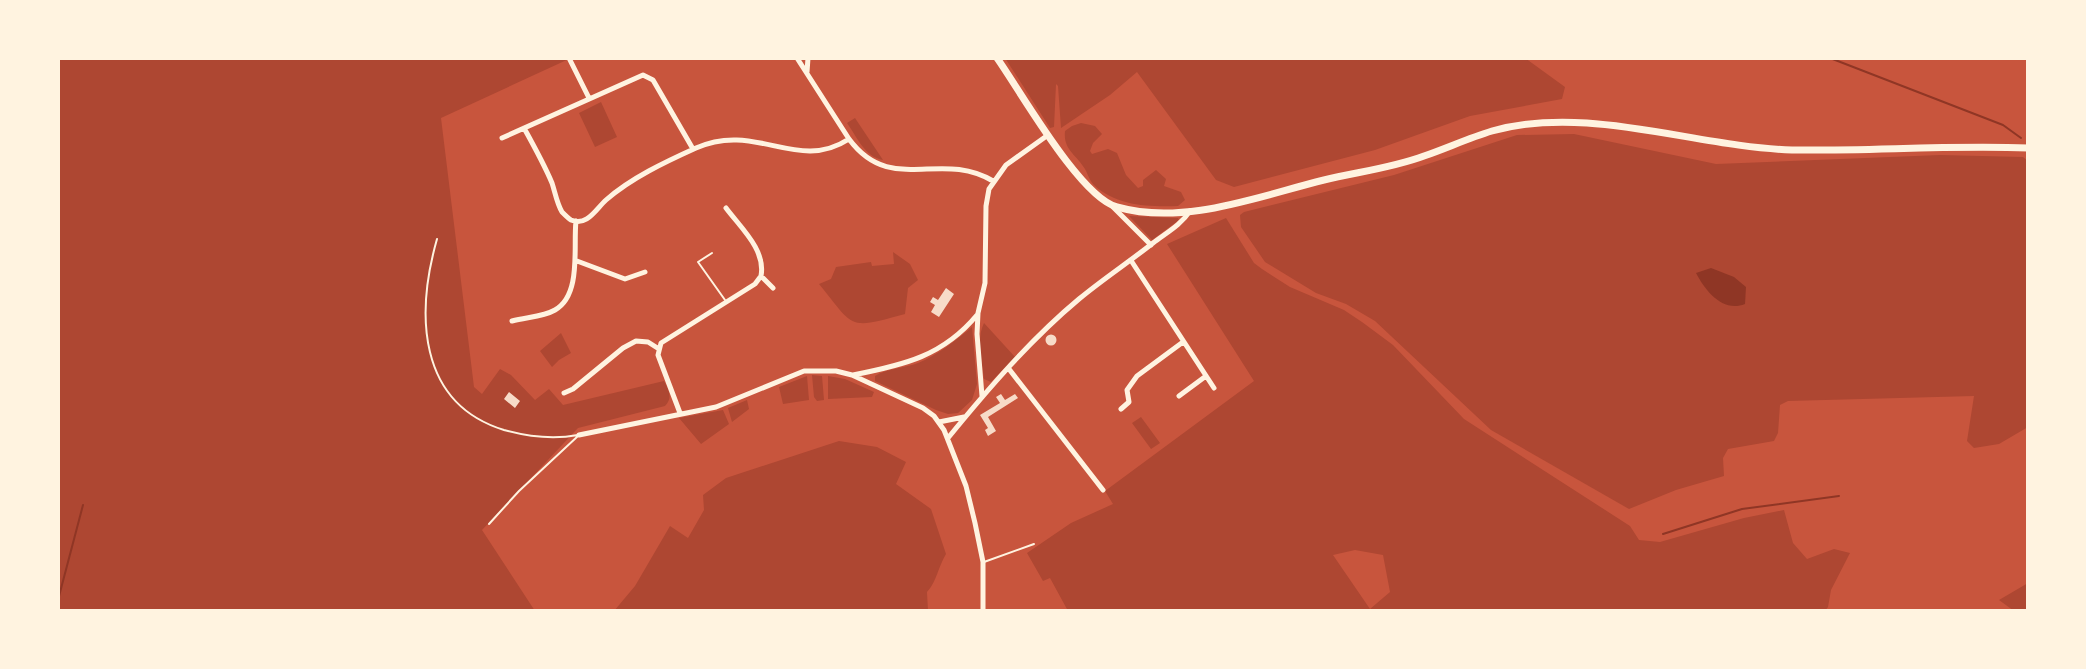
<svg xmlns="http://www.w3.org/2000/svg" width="2086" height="669" viewBox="0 0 2086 669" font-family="Karla,sans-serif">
  <rect width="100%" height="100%" fill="#c8553d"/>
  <path fill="#ae4732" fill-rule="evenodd" d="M58,58H571L441,118L474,387L482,394L500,369L511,375L535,400L549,389L563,405L664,381C669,390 673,398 665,406L578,428L482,530L535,611H58Z
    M1005,58H1525L1565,87L1562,99L1470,116L1375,150L1234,187L1216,180L1137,72L1110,95L1061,128L1058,86L1056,84L1054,127L1050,128Z
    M601,102L617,137L595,147L579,113Z
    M855,118L883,160C865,157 857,137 847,123Z
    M1081,123L1095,126L1102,134L1093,143L1090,151L1092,154L1108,149L1117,153L1126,175L1138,188L1143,186V180L1156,170L1166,179L1164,186L1181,192L1185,200L1178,206C1149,207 1116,206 1094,185C1089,180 1088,174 1085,169C1076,154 1063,150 1065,131L1072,126Z
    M1574,134L1716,164L1940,155L2023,157L2028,161V427L1999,444L1974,448L1967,441L1974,396L1788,401L1780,405L1778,433L1774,441L1728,449L1723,458L1724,476L1676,490L1629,509L1491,430L1375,321L1346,304L1316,293L1265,262L1241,227L1240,215L1244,212L1394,175L1517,135Z
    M1129,216L1178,218L1179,220L1152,240Z
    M1226,218L1254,263L1262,269L1290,287L1344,310L1362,322L1393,345L1464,419L1630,526L1639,540L1660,542L1744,518L1784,510L1793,543L1807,559L1834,549L1850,553L1831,590L1828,607L1825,611H1068L1050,578L1043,581L1027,553L1071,523L1113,504L1105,491L1254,381L1167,244ZM1355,550L1383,555L1390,592L1370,609L1333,555Z
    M893,252L910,264L918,280L908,288L905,314C847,330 855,328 819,284L831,279L836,267L871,262L872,266L894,264Z
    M984,323L1015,357L991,382L984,379C982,361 976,339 984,323Z
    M972,327L977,384L972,400L958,413L948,414L936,410L875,381V376C888,368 905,368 918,363C938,355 956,340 972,327Z
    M561,333L571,353L559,360L552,367L540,351Z
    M812,375L822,376L824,400L817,401L814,397Z
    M807,376L809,400L783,404L779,387Z
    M828,376L845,379L874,392L872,397L828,399Z
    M747,400L749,409L732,422L728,408Z
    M723,410L729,424L701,444L679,418Z
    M1141,417L1160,443L1151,449L1132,423Z
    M839,441L877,447L906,462L896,484L931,509L946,554C938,567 937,581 927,592L928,611H614L635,586L670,526L688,538L704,510L703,495L726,478Z
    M2028,583V611H2014L1999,600Z"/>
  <path fill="#8f3625" d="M1711,268L1734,277L1746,287L1745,304C1722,313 1705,290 1696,273Z"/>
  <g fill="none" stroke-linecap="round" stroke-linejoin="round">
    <path stroke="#8f3625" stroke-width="2" d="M1830,58L2003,125L2021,138
      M1663,534L1742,509L1839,496
      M58,600L83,505"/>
  </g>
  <path fill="#f7dbc8" d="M946,288L954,294L939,317L931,312L935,305L930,302L933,297L938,300Z
    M1045.5 340a5.5 5.5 0 1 1 11 0a5.5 5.5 0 1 1-11 0Z
    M509,392L520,401L515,408L504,399Z
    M1001,394L1005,400L1015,394L1018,398L988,417L996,431L988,436L985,430L988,428L980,415L1000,403L996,397Z"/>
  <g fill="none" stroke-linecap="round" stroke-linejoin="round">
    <path stroke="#fff3e0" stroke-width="2" d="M437,239C416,313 417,403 504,430C529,437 552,440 578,435
      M712,253L698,262L725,300
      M489,524L519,491L578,436
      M984,562L1034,544"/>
    <path stroke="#fff3e0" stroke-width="5" d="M797,58L849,139C891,196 940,149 993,181
      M570,60L589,98
      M807,72L808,58
      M524,128C534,146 544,164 552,183C555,192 557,204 562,212C564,214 569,219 571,220C587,227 596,209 606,200C631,178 665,162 696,148C756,121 797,173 849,139
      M502,138L643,75L653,80L693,149
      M1113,207L1151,245
      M726,208C741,228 766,250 761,276L773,288
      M577,261L625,279L645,272
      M1132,262L1214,388
      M512,321C526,317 543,317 555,310C582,295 573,246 576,221
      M1009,369L1103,490
      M853,375C904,365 943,356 977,315
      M564,393L573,389L623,348L636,341L648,342L659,349
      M982,396L977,334L978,313L985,283L986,206L989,189L1006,165L1048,135
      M1179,396L1206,376
      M1121,409L1129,402L1127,390L1137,376L1183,342
      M680,413L658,355L661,343L755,284L761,276
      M939,422L964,417
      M579,435L716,407L804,371H836L852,375L923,408L934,416L944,430L966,486L975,523L983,562V611
      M948,438C988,389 1031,339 1079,299C1103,279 1129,262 1153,243C1166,233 1181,225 1190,211"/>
    <path stroke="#fff3e0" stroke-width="7" d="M997,58C1021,92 1080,197 1117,207C1184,226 1259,196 1324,180C1357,172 1392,168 1424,156C1447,148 1469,138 1492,131C1588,104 1695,147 1792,150C1871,151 1949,145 2028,148"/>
  </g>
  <rect width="2086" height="669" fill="none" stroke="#fff3e0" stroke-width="120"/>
</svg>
